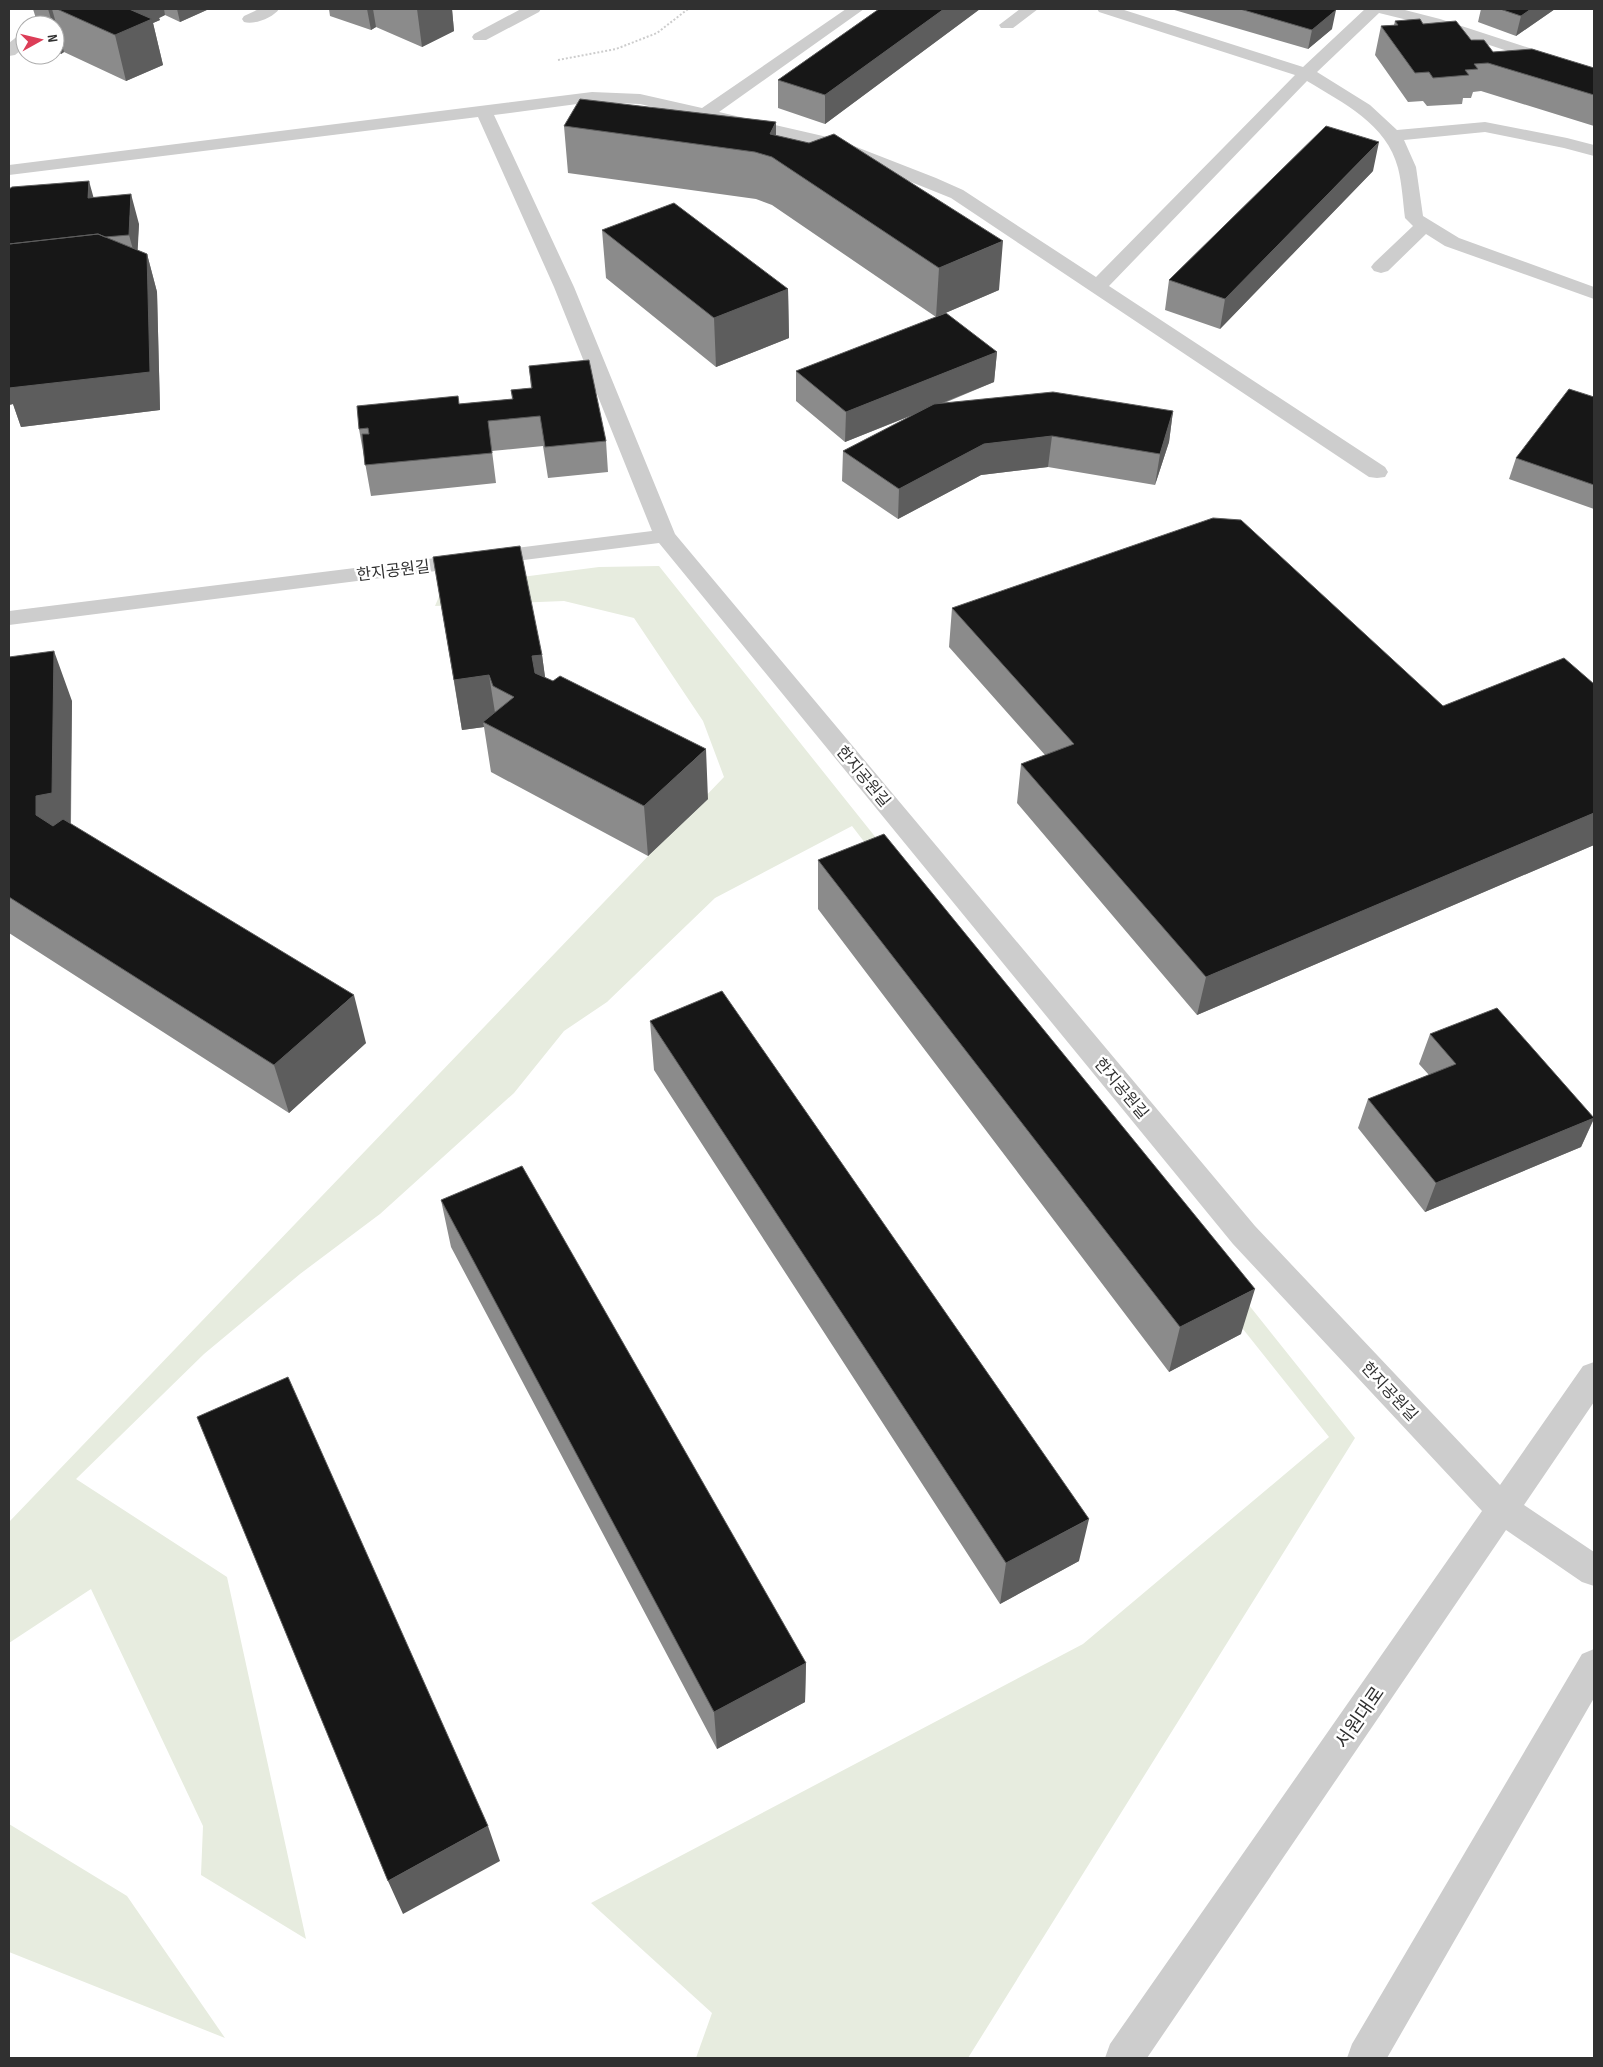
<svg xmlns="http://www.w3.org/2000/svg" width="1603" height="2067" viewBox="0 0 1603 2067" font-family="'Sofia Sans Condensed','Noto Sans KR',sans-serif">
  <rect width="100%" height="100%" fill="#fff"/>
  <path fill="#e7ecdf" d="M659,566L1355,1438L968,2058H696L712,2013L591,1903L1083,1644L1329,1437L1153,1216L852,826L715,898L607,1002L564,1031L514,1093L380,1214L300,1274L204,1354L76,1479L227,1577L306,1939L201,1875L203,1826L91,1589L9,1643V1522L724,777L703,721L634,618L564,601L435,606L443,587L599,567Z
    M9,1824L127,1896L225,2038L9,1952Z"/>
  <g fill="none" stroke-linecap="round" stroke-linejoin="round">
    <path stroke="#cdcdcd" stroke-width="2" stroke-dasharray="2 2" stroke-linecap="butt" d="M558,60L616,49L657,33L688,9"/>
    <path fill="#cdcdcd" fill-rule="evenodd" d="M259,9H279C273,18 254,25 244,22L242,19L244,16Z
      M521,9H541L539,12L486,40H474L472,37L474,34Z
      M846,9H864L719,112L836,139L936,178L963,190L1096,277L1295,75L1099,12L1097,9H1121L1303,67L1365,9H1401L1440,19L1594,69V79L1428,25L1379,13L1317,72L1370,105L1397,130L1485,122L1567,138L1594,145V156L1564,148L1485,132L1404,140L1416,167L1423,216L1459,238L1594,287V299L1445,246L1426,234L1388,271L1381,273L1374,271L1371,267L1374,263L1413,226L1405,218C1403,202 1402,184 1398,168C1387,124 1343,103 1307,81L1109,286L1385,467L1388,472L1385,477L1377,478L1369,477L951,198L824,147L640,104L592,102L494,115L574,287L675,534L1255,1226L1500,1485L1583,1366L1594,1362V1402L1524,1505L1594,1552V1586L1582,1582L1506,1530L1147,2058H1105L1110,2044L1482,1511L1233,1244L659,543L9,625V611L652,531L554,287L478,117L9,175V165L592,92L640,94L702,108Z
      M1020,9H1038L1013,28H1001L999,25Z
      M25,34V47L15,55L9,56V43L19,35Z
      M1594,1649V1698L1387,2058H1347L1352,2044L1582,1654Z"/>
  </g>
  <path fill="#8b8b8b" d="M33,9H209L180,22L165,15L159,18L160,20L153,23L163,65L126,81L64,52L61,54L55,51V25H38Z
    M329,9H452L454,31L422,47L376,27L371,30L330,16Z
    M879,9H980L825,124L778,108V80Z
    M1171,9H1332V29L1308,49Z
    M1481,9H1555L1516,36L1478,22Z
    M1395,21L1423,24L1471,40L1493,52L1594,68V126L1481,91L1473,92L1471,98H1463L1462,104L1427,106L1423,101L1408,102L1375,55L1381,26L1394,25Z
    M564,126L776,136L999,290L936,317L772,205L756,199L568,173Z
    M1373,171L1220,329L1165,310L1169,280Z
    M9,189L94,198L139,224L137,250L147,254L157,292L160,410L21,427L13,404L9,405Z
    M602,230L788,289L789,338L716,367L606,278Z
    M997,352L994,382L942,404L1173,411L1169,442L1155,485L1048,467L981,475L898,519L842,481L843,451L913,415L845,442L796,401V371Z
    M529,366L606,441L608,472L548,478L543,446L492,451L496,483L371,496L359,429L459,404L512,399L511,390L531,388Z
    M1594,397V509L1509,479L1516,458Z
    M433,557L542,655L545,678L708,799L648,856L491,772L484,727L462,730Z
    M952,608L1443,706L1594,684V845L1197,1015L1017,803L1021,764L1045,755L949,647Z
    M9,657L72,701L71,824L366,1043L289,1113L9,933Z
    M818,860L1241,1334L1169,1372L818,909Z
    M650,1021L1079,1561L1000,1604L654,1070Z
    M1430,1034L1594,1117V1119L1581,1147L1425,1212L1358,1128L1368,1099L1429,1075L1419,1064Z
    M441,1200L806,1663L805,1702L717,1749L451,1247Z"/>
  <path fill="#5d5d5d" d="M48,9H52L64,52L61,54L55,33V25H53Z
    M117,9H164L165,15L159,18L160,20L153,23L163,65L126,81L115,35Z
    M177,9H209L180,22Z
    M367,9H373L376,27L371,30Z
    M417,9H452L454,31L422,47Z
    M944,9H980L825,124V95Z
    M1531,9H1555L1516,36L1521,16Z
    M1336,10L1332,29L1308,49L1312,30Z
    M776,122V160L770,134Z
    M1379,142L1373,171L1220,329L1225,299Z
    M89,181L97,210L88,198Z
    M131,194L139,224L137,264L129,235Z
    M1003,241L999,290L936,317L939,268Z
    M147,254L157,292L160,410L21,427L13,404L9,405V365Z
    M788,289L789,338L716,367L714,318Z
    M997,352L994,382L845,442L846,412Z
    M1173,411L1169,442L1155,485L1160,454Z
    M1052,436L1048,467L981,475L898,519L899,489L984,444Z
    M54,651L72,701L70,843L36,815V796Z
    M542,655L549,705L538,707L532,656Z
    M489,675L497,725L483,722L484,727L462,730L454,680Z
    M706,749L708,799L648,856L644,806Z
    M1594,813V845L1197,1015L1206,977Z
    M354,995L366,1043L289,1113L274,1065Z
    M1594,1118L1581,1147L1425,1212L1436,1183Z
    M1255,1289L1241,1334L1169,1372L1180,1327Z
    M1089,1519L1079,1561L1000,1604L1006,1563Z
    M806,1663L805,1702L717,1749L714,1712Z
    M488,1826L500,1861L403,1914L388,1881Z"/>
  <path fill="#171717" stroke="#5d5d5d" d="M57,9H129L152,19L115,35Z
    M879,9H944L825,95L778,80Z
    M1240,9H1332L1336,10L1312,30Z
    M1500,9H1531L1521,16Z
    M1420,19L1423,24L1456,21L1471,40H1484L1493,52L1532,49L1594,68V95L1488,63L1474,64L1478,69L1465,70L1469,75L1433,78L1429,72L1415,73L1381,26L1398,25L1395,21Z
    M580,99L776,122L770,134L809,143L834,134L1003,241L939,268L772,157L755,152L564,126Z
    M1326,126L1379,142L1225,299L1169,280Z
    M89,181L88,198L131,194L129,235L105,237L98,234L9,244V189L12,187Z
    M674,203L788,289L714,318L602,230Z
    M98,234L147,254L150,372L9,388V244Z
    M946,313L997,352L846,412L796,371Z
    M589,360L606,441L545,447L540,416L488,421L492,453L365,465L362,434H369L368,428L359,429L357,406L458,396L459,404L513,399L511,390L532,388L529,366Z
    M1569,389L1594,397V485L1516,458Z
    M1053,392L1173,411L1160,454L1052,436L984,444L899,489L843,451L934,404Z
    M1213,518L1241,520L1443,706L1564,658L1594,684V813L1206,977L1021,764L1074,744L952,608Z
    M520,546L542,655L532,656L535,673L553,681L560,676L706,749L644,806L483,722L514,697L493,686L489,675L454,680L433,557Z
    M54,651L52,793L36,796V815L53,826L63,819L354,995L274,1065L9,897V657Z
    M884,834L1255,1289L1180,1327L818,860Z
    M722,991L1089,1519L1006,1563L650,1021Z
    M1497,1008L1594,1118L1436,1183L1368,1099L1456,1064L1430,1034Z
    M522,1166L806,1663L714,1712L441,1200Z
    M288,1377L488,1826L388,1881L197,1417Z"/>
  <g text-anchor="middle" stroke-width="5" stroke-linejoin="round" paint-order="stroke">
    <g font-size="16" fill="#303030" stroke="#fff">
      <text transform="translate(393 570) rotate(-7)" y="6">한지공원길</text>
      <text transform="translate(864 776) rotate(50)" y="6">한지공원길</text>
      <text transform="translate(1122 1088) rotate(50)" y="6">한지공원길</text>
      <text transform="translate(1390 1391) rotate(47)" y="6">한지공원길</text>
    </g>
    <g font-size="19" fill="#303030" stroke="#fff">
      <text transform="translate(1359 1717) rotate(-55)" y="7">서원대로</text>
    </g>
  </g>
  <rect width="1603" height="2067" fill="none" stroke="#303030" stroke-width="20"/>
  <g transform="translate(40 40) rotate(82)"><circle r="24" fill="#ffffff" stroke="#acacac"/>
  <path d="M0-4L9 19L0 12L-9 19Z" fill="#dc3d57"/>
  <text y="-8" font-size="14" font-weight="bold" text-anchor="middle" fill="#303030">N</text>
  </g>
</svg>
